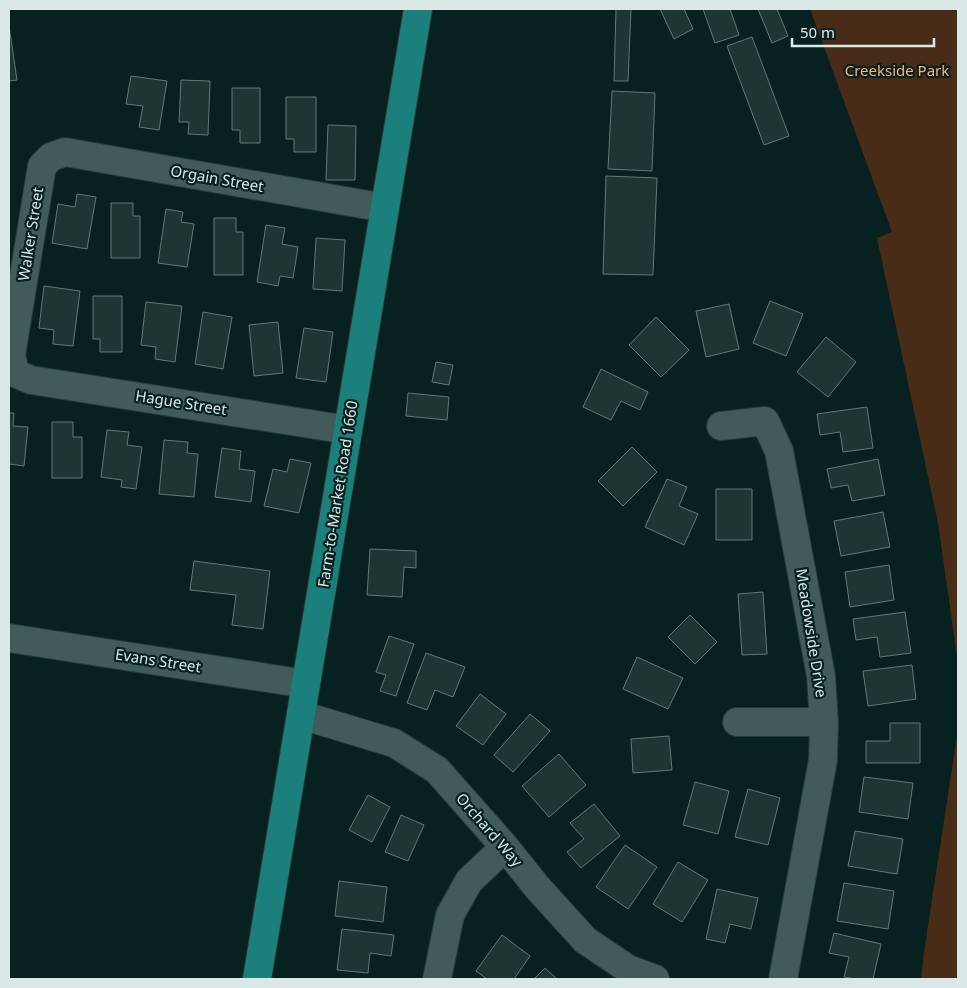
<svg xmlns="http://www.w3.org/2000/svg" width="967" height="988" viewBox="0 0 967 988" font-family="'Noto Sans',sans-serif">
  <rect width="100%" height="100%" fill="#072120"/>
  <path fill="#482c18" d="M810,9H958V664L938,523L877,238L892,232Z
    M958,729V979H921L924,952Z"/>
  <path fill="#1c3634" stroke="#5e7a77" d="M616,9H631L628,81H614Z
    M660,9H684L693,29L674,39Z
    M703,9H730L739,35L715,43Z
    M758,9H777L788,36L772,43Z
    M9,26L17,80L9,81Z
    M752,37L789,136L764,145L727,46Z
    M131,76L167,81L159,130L139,127L143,106L126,104Z
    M181,80L210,81L208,135L188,134L189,122H179Z
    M232,88H260V143H240V130H232Z
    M612,91L655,93L652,171L608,169Z
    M286,97H316V152H294V139H286Z
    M328,125L356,126L355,180H326Z
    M606,176L657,178L653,275L603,274Z
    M77,194L96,197L87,249L52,243L58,204L75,207Z
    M111,203H133V216H140V258H111Z
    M166,209L183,212L181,222L194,224L187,267L158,263Z
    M214,218H236V232H243V275H214Z
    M266,225L285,228L282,244L298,247L293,278L280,276L278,286L257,282Z
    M316,238L345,240L342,291L313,289Z
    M44,286L80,291L73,346L53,344L54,330L39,328Z
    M93,296H122V352H100V339H93Z
    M770,301L803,314L786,356L753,343Z
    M146,302L182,306L175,362L155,359L156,347L141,345Z
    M729,304L739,349L706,357L696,311Z
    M203,312L232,317L223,369L195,364Z
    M656,317L689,350L661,377L629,345Z
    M278,322L283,373L254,376L249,325Z
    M304,328L333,332L326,382L296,378Z
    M826,337L856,362L828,397L797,372Z
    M436,362L453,365L449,385L432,382Z
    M601,369L648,392L640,410L621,401L611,420L583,407Z
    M408,393L449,397L447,420L406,416Z
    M867,407L873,448L843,452L840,432L820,435L817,414Z
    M9,413H14L13,426L28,427L24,466L9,464Z
    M52,422H73V437H82V478H52Z
    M107,430L129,432L127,445L142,447L136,489L121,487L122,480L101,477Z
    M164,440L188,442L187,453L198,454L194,497L159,494Z
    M632,447L657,472L623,506L598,481Z
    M222,448L241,451L239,469L255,471L251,502L215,497Z
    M290,459L311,463L299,513L264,506L273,469L287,472Z
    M878,459L885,495L852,501L848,485L831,488L827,469Z
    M667,479L687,487L679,506L698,514L684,545L645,527Z
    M716,489H752V540H716Z
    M883,512L890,547L841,556L834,521Z
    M370,549L416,551V568L404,567L402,597L367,595Z
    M194,561L270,571L263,629L232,625L236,595L190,590Z
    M889,565L894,600L850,607L845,572Z
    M763,592L767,654L742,655L738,594Z
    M905,612L911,653L880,657L877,637L856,640L853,619Z
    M690,615L717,642L695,664L668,637Z
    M389,636L414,644L396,696L380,691L386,675L376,672Z
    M426,653L465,667L453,697L435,690L427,710L407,703Z
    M637,657L683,678L668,709L623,689Z
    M912,665L916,699L868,706L863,671Z
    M480,694L506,714L483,745L456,726Z
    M530,714L550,731L513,772L494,755Z
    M890,723H920V763H866V741H890Z
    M669,736L672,770L633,773L631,739Z
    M559,754L586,785L549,817L522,786Z
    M864,777L913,783L908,819L859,812Z
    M695,782L729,791L718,834L683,825Z
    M748,789L780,798L768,845L735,837Z
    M368,795L390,807L372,842L349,830Z
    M594,804L620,836L581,868L567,852L584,839L570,823Z
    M401,815L424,825L408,861L385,852Z
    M855,831L903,839L897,874L848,866Z
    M625,845L657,867L628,909L596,887Z
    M678,862L708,880L682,922L653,904Z
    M339,881L387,887L383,922L335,916Z
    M844,883L894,891L888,929L837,921Z
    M717,889L758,898L751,929L730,924L725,943L706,939Z
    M342,929L394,935L391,956L370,953L368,973L337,970Z
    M834,933L881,944L873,979H855L844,977L849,957L829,953Z
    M502,935L530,956L514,979H487L476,971Z
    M545,968L557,979H534Z"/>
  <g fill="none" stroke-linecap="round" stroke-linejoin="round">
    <defs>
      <path id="minor" d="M721,426L765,421L779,451L821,676L824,722L823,760L783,979
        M348,430L31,380L15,373L11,355L42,166L51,157L65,152L385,208
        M9,638L306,684
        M301,715L394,743L437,770L505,847L537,887L585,940L628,969L655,979
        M737,722H824
        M437,979L450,915L469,881L505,847"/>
      <path id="major" d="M257,979L418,9"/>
    </defs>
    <use href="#minor" stroke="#2c3736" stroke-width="30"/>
    <use href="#major" stroke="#2c3736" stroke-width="30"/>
    <use href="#minor" stroke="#405b59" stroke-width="28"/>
    <use href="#major" stroke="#1b807c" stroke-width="28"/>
  </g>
  <g text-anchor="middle" stroke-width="4.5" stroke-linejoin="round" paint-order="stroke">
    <g font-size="15" fill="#fcb07c" stroke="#072120">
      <text x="897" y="76">Creekside Park</text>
    </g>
    <g font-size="15" fill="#dae9e8" stroke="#072120">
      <text transform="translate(217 179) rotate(10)" y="5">Orgain Street</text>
      <text transform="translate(31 234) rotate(-81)" y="5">Walker Street</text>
      <text transform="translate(181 403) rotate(9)" y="5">Hague Street</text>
      <text transform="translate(338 494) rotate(-81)" y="5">Farm-to-Market Road 1660</text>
      <text transform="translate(811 633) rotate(81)" y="5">Meadowside Drive</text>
      <text transform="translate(158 661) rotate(9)" y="5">Evans Street</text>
      <text transform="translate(489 830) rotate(49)" y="5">Orchard Way</text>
    </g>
  </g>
  <rect width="967" height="988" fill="none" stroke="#dae9e8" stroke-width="20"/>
  <path d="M792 38v8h142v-8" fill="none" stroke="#dae9e8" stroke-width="2.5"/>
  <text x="800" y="38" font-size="15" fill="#dae9e8" stroke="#072120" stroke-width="4" paint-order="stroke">50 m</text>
</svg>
